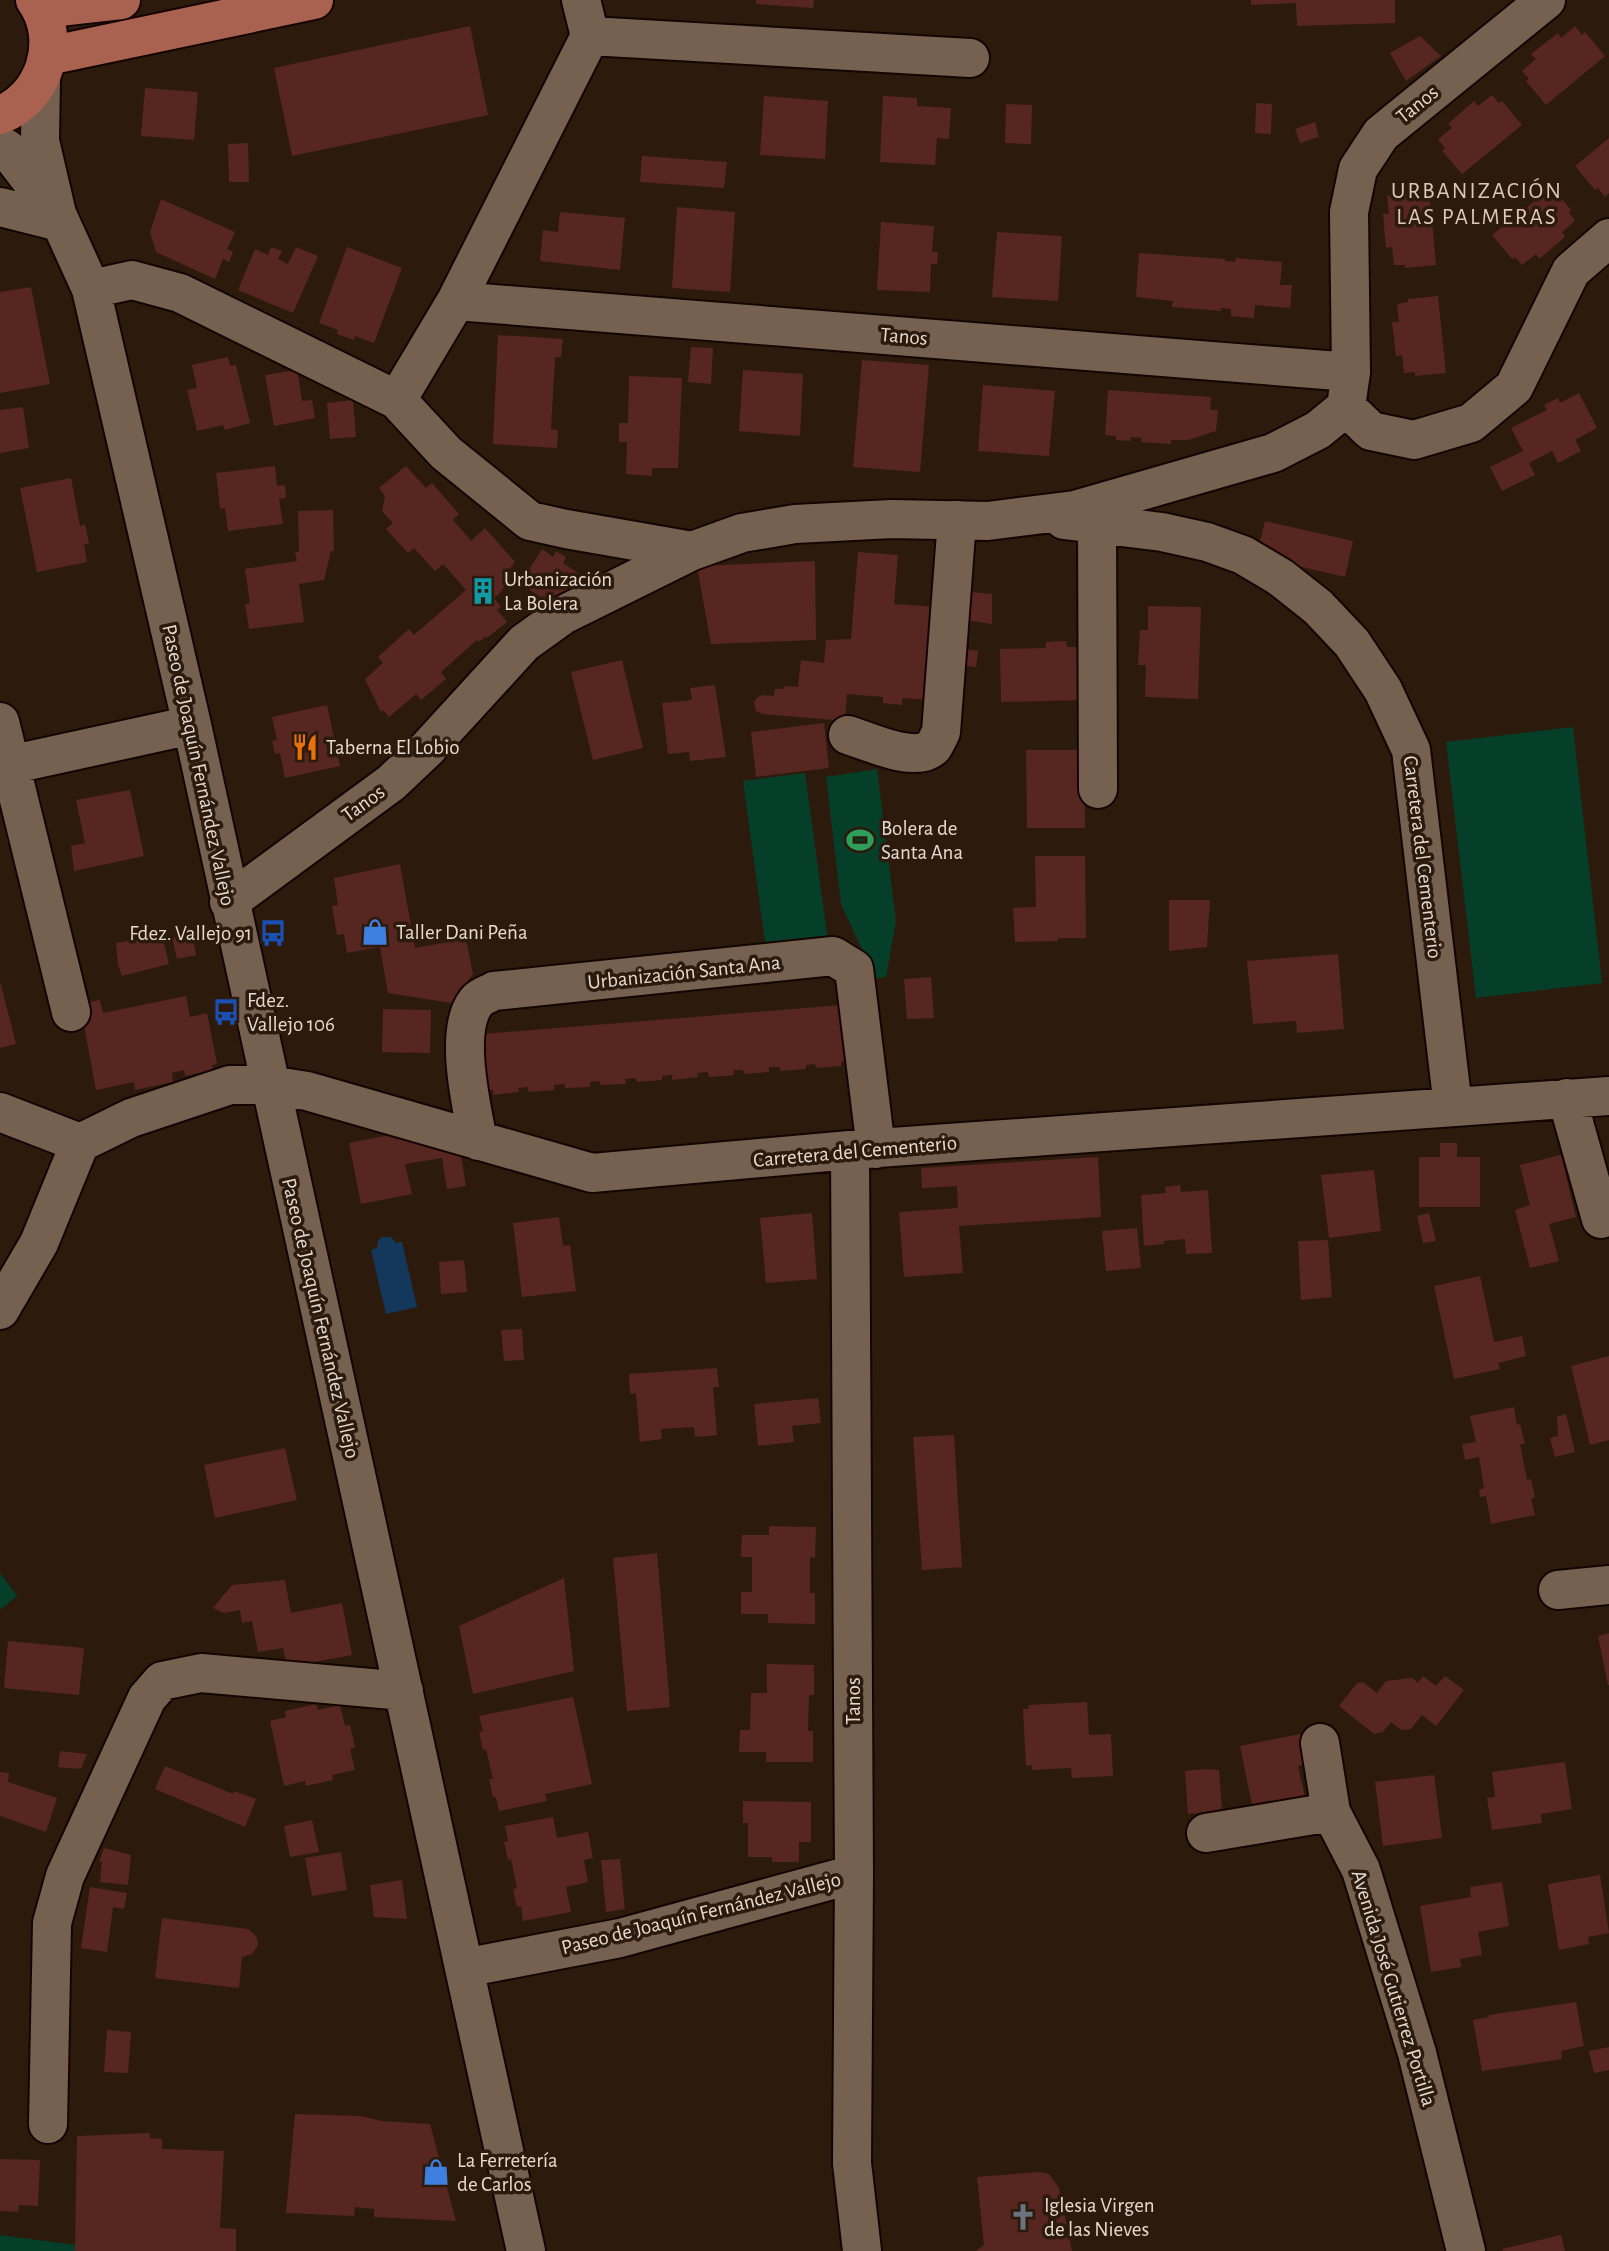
<svg xmlns="http://www.w3.org/2000/svg" width="1609" height="2251" viewBox="0 0 1609 2251" font-family="'Alegreya Sans',sans-serif">
  <rect width="100%" height="100%" fill="#2c1b0d"/>
  <path fill="#053f2a" d="M1573,727L1602,983L1476,998L1446,742Z
    M877,769L896,921L886,977L871,979L872,971L841,904L826,777Z
    M805,773L828,941L766,949L743,781Z
    M0,1573L17,1596L0,1610Z
    M0,2235L76,2245V2251H0Z"/>
  <path fill="#14385b" d="M382,1237H391L396,1243L402,1242L417,1307L386,1314L371,1250L377,1248L378,1241Z"/>
  <path fill="#572621" d="M756,0H814L813,8L756,4Z
    M1251,0H1395V23L1297,26L1296,3L1251,5Z
    M470,26L488,115L292,156L274,68Z
    M1575,26L1582,35L1585,32L1605,56L1546,105L1526,81L1529,79L1522,71L1536,59L1531,54L1558,33L1561,38Z
    M1420,36L1441,56L1406,81L1390,53Z
    M145,88L198,92L194,140L141,136Z
    M1492,95L1499,103L1502,101L1522,125L1462,174L1442,151L1445,148L1438,139L1452,128L1448,124L1474,101L1478,106Z
    M764,96L828,101L825,159L760,155Z
    M883,96L917,98V106L951,108L949,139L937,138L935,165L880,162Z
    M1256,103L1272,104L1271,134L1255,133Z
    M1006,104L1032,105L1031,144L1005,143Z
    M1315,122L1319,137L1300,143L1295,129Z
    M1609,138V193L1605,197L1598,188L1595,190L1575,166Z
    M248,143L249,182H229L228,144Z
    M642,156L727,162L724,188L640,182Z
    M1552,187L1571,210L1569,212L1575,221L1562,232L1565,237L1539,259L1536,254L1522,265L1515,257L1512,259L1492,235Z
    M1429,188L1436,265L1405,268V265H1394L1392,247L1386,248L1383,214H1389L1387,196L1398,195V192Z
    M161,199L235,232L227,249L233,252L229,262L223,259L215,279L156,252L150,232Z
    M677,207L735,212L730,292L672,288Z
    M560,212L625,218L620,270L540,261L543,230L558,232Z
    M881,222L934,226L932,252H938L937,264H931L930,292L877,290Z
    M997,232L1062,236L1058,301L992,297Z
    M271,247L282,251L278,259L288,264L296,247L318,256L293,313L238,290L255,249L268,255Z
    M347,247L402,268L374,343L355,336L354,340L337,334L338,330L319,323Z
    M1139,253L1225,259V261L1235,262L1236,258L1282,262L1280,285H1292L1290,308L1255,305L1254,318L1231,316V309L1221,308V311L1172,307L1173,301L1136,297Z
    M31,287L50,384L0,393V292Z
    M1438,296L1446,373L1415,376V372L1404,373L1402,355L1396,356L1392,322H1399L1397,304L1408,302V299Z
    M498,335L563,339L561,357H555L551,429L558,430L557,448L493,444Z
    M691,347L713,348L711,384L688,382Z
    M228,357L230,366L236,365L250,423L225,430L223,425L197,431L187,390L197,388L192,365Z
    M862,360L929,365L920,472L853,467Z
    M297,370L302,401L312,400L315,418L274,426L265,375Z
    M743,370L803,374L800,436L739,431Z
    M629,376L682,378L678,468H652V476L626,474L627,442H619V423H628Z
    M983,385L1055,391L1049,456L978,451Z
    M1108,390L1211,397L1210,410H1218L1216,431L1188,440H1171V444L1141,442L1142,438L1131,437L1130,441L1116,440V436L1105,435Z
    M1579,393L1597,428L1575,440L1581,451L1558,463L1552,451L1529,463L1535,475L1502,491L1490,467L1523,451L1511,428L1547,410L1544,405L1558,398L1560,403Z
    M353,400L356,437L330,439L327,403Z
    M23,407L29,448L0,453V410Z
    M275,466L277,486L285,485L286,498L279,499L283,524L228,531L225,508L220,509L216,473Z
    M406,466L426,488L432,483L459,514L453,520L471,541L485,528L515,562L503,577L507,582L501,592L494,598L501,607L497,610L507,622L487,638L486,636L479,642L477,640L441,672L446,679L421,700L416,694L389,717L383,710L381,712L365,679L383,663L378,657L409,629L414,635L466,590L443,564L435,571L414,548L408,553L386,529L393,523L382,511L385,496L379,488Z
    M71,478L80,526L85,524L89,544H84L87,562L37,572L20,488Z
    M333,510L334,551H331L324,580L299,584L304,622L249,629L245,604L250,603L245,569L297,561L295,552H299L298,511Z
    M1265,521L1353,541L1345,577L1277,561L1279,553L1258,549Z
    M542,549L553,557L556,551L566,557L563,563L584,577L571,599L558,608L520,584Z
    M858,552L898,555L894,604L938,607L931,700L902,698V705L883,703V697L847,694L845,721L762,714L756,711L754,702L758,697L763,695L774,696L775,689H783L784,686L798,687L801,660L824,663L826,640L851,639Z
    M815,561L816,640L711,644L697,566Z
    M962,591L992,594V624L965,620Z
    M1148,606L1201,607L1198,699L1145,697L1146,665H1138L1140,630H1148Z
    M1066,641L1067,647H1084L1085,700L1001,702L1000,649L1046,648V642Z
    M963,649L978,651L976,667L961,665Z
    M622,660L643,748L593,760L571,672Z
    M715,685L726,757L690,761L689,752L668,754L662,703L692,700L690,688Z
    M327,705L340,766L285,778L280,753L275,754L272,741L277,740L272,717Z
    M824,723L829,768L756,777L751,732Z
    M1026,750H1084L1085,828H1027Z
    M130,790L144,856L74,871L71,846L85,843L76,800Z
    M1035,856H1085L1086,938H1058V941L1015,942L1013,908L1036,907Z
    M400,864L415,948L466,939L473,974L451,1003L388,993L380,947L347,953L344,934L337,935L332,906L338,905L334,878Z
    M1169,900H1210L1207,947L1169,951Z
    M192,934L196,955L177,959L172,938Z
    M162,935L169,964L122,976L118,965L116,943Z
    M1338,954L1344,1029L1297,1033L1296,1021L1253,1024L1247,961Z
    M931,977L934,1018L907,1019L904,979Z
    M0,981L16,1044L0,1048Z
    M186,996L190,1017L207,1013L217,1064L212,1065L213,1070L185,1076L184,1070L172,1073L173,1082L135,1090L134,1082L96,1090L80,1004L100,1000L103,1013Z
    M842,1005L847,1061L841,1062V1066L816,1068L815,1064L806,1065V1069L780,1071V1067H769V1072L744,1074L743,1070H734V1075L709,1077L708,1072L697,1073L698,1077L672,1080V1075L662,1076V1080L637,1082L636,1078L625,1079L626,1084L600,1085V1081L590,1082V1087L565,1088V1084L554,1085V1090L528,1092V1087L518,1088L519,1092L493,1095V1090H487L483,1034Z
    M383,1009L431,1010L430,1053L382,1052Z
    M399,1133L460,1150L466,1186L447,1189L442,1158L405,1164L412,1194L361,1204L349,1143Z
    M1440,1143H1457V1157H1480V1207H1419V1157H1440Z
    M1561,1155L1576,1217L1549,1224L1559,1261L1530,1268L1515,1210L1530,1205L1520,1165Z
    M1098,1157L1101,1217L959,1226L963,1273L904,1277L899,1212L958,1208L957,1186L922,1188L921,1168Z
    M1374,1170L1381,1231L1329,1238L1321,1175Z
    M1180,1185L1181,1192L1208,1190L1212,1253L1186,1254L1185,1239L1164,1241V1244L1144,1246L1141,1195L1166,1193L1165,1187Z
    M812,1213L817,1279L766,1283L760,1218Z
    M1429,1213L1436,1241L1423,1243L1417,1216Z
    M559,1217L563,1246L570,1245L576,1291L522,1297L513,1223Z
    M1137,1228L1141,1268L1106,1271L1102,1231Z
    M1328,1240L1332,1297L1301,1300L1298,1241Z
    M464,1260L467,1292L441,1294L439,1262Z
    M1480,1276L1494,1342L1522,1336L1526,1356L1498,1363L1500,1369L1454,1379L1434,1286Z
    M522,1329L524,1360L504,1361L501,1330Z
    M1609,1356V1440L1590,1445L1571,1366Z
    M717,1368L719,1387H713L717,1435L695,1437L694,1427L661,1429L662,1439L640,1442L636,1393L630,1394L629,1374Z
    M818,1398L821,1423L792,1426L794,1442L758,1446L754,1404Z
    M1514,1407L1517,1425L1520,1424L1525,1444H1520L1527,1480L1531,1479L1535,1497L1531,1499L1535,1515L1491,1524L1486,1496L1480,1497L1479,1490L1484,1488L1479,1457L1465,1460L1462,1444L1476,1442L1470,1416Z
    M1566,1414L1575,1452L1555,1457L1550,1438L1558,1436L1557,1417Z
    M954,1435L962,1567L922,1570L913,1437Z
    M285,1448L297,1500L215,1518L204,1465Z
    M769,1526L816,1527L815,1558L810,1557V1593H815V1624L768,1623V1614H741V1592H752V1557H741L742,1535H769Z
    M657,1553L670,1707L627,1711L613,1558Z
    M564,1578L574,1671L473,1694L459,1626Z
    M285,1580L291,1613L342,1603L352,1655L287,1667L283,1648L258,1652L252,1621L242,1623L240,1610L224,1613L213,1608L232,1585Z
    M1609,1633V1685H1608L1598,1636Z
    M8,1641L84,1648L79,1695L4,1688Z
    M767,1664L814,1665V1695H809L808,1731H813V1762H766V1752H739L740,1730H750L751,1693H767Z
    M1423,1676L1436,1686L1445,1676L1464,1690L1436,1726L1422,1715L1411,1729L1401,1730L1391,1722L1383,1732L1374,1734L1339,1706L1357,1683L1363,1682L1377,1693L1386,1681L1412,1678L1418,1683Z
    M573,1697L592,1784L545,1794L547,1801L499,1811L496,1797H493L489,1779H493L486,1749L483,1750L479,1732L483,1731L479,1716Z
    M1087,1702L1089,1735L1111,1734L1113,1776L1072,1778L1071,1768L1032,1770V1765L1026,1766L1023,1709H1029L1028,1705Z
    M316,1704L318,1710L340,1705L345,1726L350,1725L355,1747L350,1749L355,1770L332,1775L333,1780L306,1786L305,1781L284,1786L270,1721L286,1717L285,1711Z
    M1300,1734L1306,1764L1298,1766L1306,1801L1254,1815L1240,1746Z
    M60,1751L87,1754L81,1769L58,1767Z
    M1565,1762L1572,1809L1541,1814L1542,1823L1492,1830L1487,1798L1495,1797L1492,1772Z
    M165,1766L233,1794L234,1791L256,1799L245,1827L155,1789Z
    M1204,1769L1219,1770L1222,1810L1188,1814L1185,1771Z
    M0,1772L9,1773L8,1782L57,1798L46,1832L0,1816Z
    M1434,1775L1442,1838L1383,1846L1375,1782Z
    M743,1801L811,1802V1842H799V1862H772V1857H748V1823H743Z
    M553,1817L557,1838L588,1832L593,1858L584,1860L588,1882L566,1887L571,1912L523,1921L521,1906L517,1907L513,1889L517,1888L514,1874L511,1859L508,1860L504,1842L508,1841L505,1826Z
    M312,1820L319,1852L290,1857L284,1826Z
    M104,1848L131,1855L128,1885L100,1882L102,1862H99Z
    M341,1852L347,1890L312,1896L305,1858Z
    M620,1859L625,1909L606,1912L601,1860Z
    M1600,1875L1609,1933L1588,1937L1589,1944L1559,1950L1548,1884Z
    M402,1880L407,1919L374,1917L370,1885Z
    M1502,1882L1509,1926L1478,1932L1482,1955L1460,1959L1461,1967L1431,1972L1420,1906L1471,1897L1470,1887Z
    M90,1887L127,1893L124,1909L113,1907L107,1952L81,1948Z
    M162,1918L248,1929L253,1933L257,1938L258,1945L252,1954L242,1957L239,1988L155,1978Z
    M1576,2002L1584,2046L1561,2051L1562,2059L1482,2071L1473,2020L1489,2017V2015Z
    M107,2030L131,2032L128,2073L104,2072Z
    M1609,2047V2070L1594,2073L1589,2051Z
    M295,2114L361,2116L381,2121L430,2124L456,2221L374,2217V2209L355,2207L354,2216L286,2213Z
    M150,2133V2138L162,2139V2149L224,2151L220,2228L236,2229V2251H75L77,2136Z
    M0,2159L40,2160L38,2206L19,2205L18,2212L0,2211Z
    M1039,2172L1049,2174L1059,2188L1072,2251H976L984,2245L977,2177Z
    M1561,2235L1565,2251H1503L1502,2249Z"/>
  <g fill="none" stroke-linecap="round" stroke-linejoin="round">
    <defs>
      <path id="minor" d="M590,36L970,58
        M41,78L40,141L57,214L91,289L192,725L526,2251
        M0,145L7,149L49,204
        M0,207L60,222
        M91,289L132,280L180,293L397,400L446,453L530,521L566,529L692,551
        M456,301L1351,372
        M397,400L456,301L590,36L581,0
        M1346,407L1371,431L1414,440L1471,423L1514,387L1571,271L1609,238
        M1064,520L1162,532L1207,542L1243,555L1280,577L1318,607L1352,643L1383,690L1411,750L1453,1107
        M1097,524L1098,789
        M0,722L71,1012
        M848,735C868,741 916,764 933,747C936,743 939,736 941,732L957,520
        M0,767L192,725
        M229,902L391,783L427,749L524,643L563,615L692,551L742,533L795,524L892,519L988,521L1075,510L1273,453L1318,430L1346,407L1351,372L1349,212L1358,169L1381,134L1546,0
        M1567,1098L1601,1219
        M0,1112L80,1143
        M478,1141C472,1108 453,1031 476,1002C479,997 489,994 494,991L833,956L854,969L876,1149
        M850,1150L854,1874L852,2163L862,2251
        M0,1310L39,1243L80,1143L131,1118L230,1085H269L307,1091L592,1173L850,1150L1609,1096
        M1558,1590L1609,1585
        M1320,1743L1331,1812
        M1206,1833L1331,1812L1361,1870L1417,2053L1466,2251
        M464,1968L620,1938L854,1874
        M48,2124L52,1923L65,1876L147,1698L162,1681L201,1673L404,1691"/>
      <path id="major" d="M41,9L121,0
        M48,56L314,0
        M0,115C45,98 63,39 35,0"/>
    </defs>
    <use href="#minor" stroke="#140500" stroke-width="42"/>
    <use href="#major" stroke="#140500" stroke-width="42"/>
    <use href="#minor" stroke="#766151" stroke-width="38"/>
    <use href="#major" stroke="#aa6250" stroke-width="38"/>
  </g>
  <defs>
    <symbol id="building-bare" viewBox="-9 -9 18 18"><path d="M-4-6H4V6H1V3H-1V6H-4ZM-2.5-4.3h1.7v1.8h-1.7ZM.8-4.3h1.7v1.8H.8ZM-2.5-1h1.7V.8h-1.7ZM.8-1h1.7V.8H.8Z" fill="#0f9aa8" stroke="#2c1b0d" stroke-width="2.5" paint-order="stroke"/></symbol>
    <symbol id="restaurant-bare" viewBox="-9 -9 18 18"><path d="M-5-6h1v4h1v-4h1v4h1v-4h1v5L-1.5 .5V6h-2V.5L-5-1ZM5-6V6H3V1.5H1.5Q1.5-4 5-6Z" fill="#e8710a" stroke="#2c1b0d" stroke-width="2.5" paint-order="stroke"/></symbol>
    <symbol id="stadium-bare" viewBox="-9 -9 18 18"><path d="M0-5a6.5 5 0 1 0 0 10a6.5 5 0 1 0 0-10ZM-3.5-1.8h7v3.6h-7Z" fill="#2e9e5b" stroke="#2c1b0d" stroke-width="2.5" paint-order="stroke"/></symbol>
    <symbol id="shop-bare" viewBox="-9 -9 18 18"><path d="M-5-2.5h2.3a2.7 3.5 0 0 1 5.4 0H5L5.5 6h-11ZM-1.5-2.5h3a1.5 2.3 0 0 0-3 0Z" fill="#3f7fe0" stroke="#2c1b0d" stroke-width="2.5" paint-order="stroke"/></symbol>
    <symbol id="bus-bare" viewBox="-9 -9 18 18"><path d="M-5-6H5V4H4V6H2V4H-2V6H-4V4H-5ZM-3.5-4V0h7V-4ZM-3.5 1.2v1.5H-2V1.2ZM2 1.2v1.5H3.5V1.2Z" fill="#1a4fb4" stroke="#2c1b0d" stroke-width="2.5" paint-order="stroke"/></symbol>
    <symbol id="church-bare" viewBox="-9 -9 18 18"><path d="M-1.2-6h2.4v3.5h3.3v2.4h-3.3V6h-2.4V-.1h-3.3v-2.4h3.3Z" fill="#6b7280" stroke="#2c1b0d" stroke-width="2.5" paint-order="stroke"/></symbol>
  </defs>
  <g fill-rule="evenodd">
    <use href="#building-bare" x="464" y="572" width="38" height="38"/>
    <use href="#restaurant-bare" x="286" y="728" width="38" height="38"/>
    <use href="#stadium-bare" x="841" y="821" width="38" height="38"/>
    <use href="#shop-bare" x="356" y="913" width="38" height="38"/>
    <use href="#bus-bare" x="254" y="914" width="38" height="38"/>
    <use href="#bus-bare" x="207" y="993" width="38" height="38"/>
    <use href="#shop-bare" x="417" y="2153" width="38" height="38"/>
    <use href="#church-bare" x="1004" y="2198" width="38" height="38"/>
  </g>
  <g text-anchor="middle" stroke-width="7" stroke-linejoin="round" paint-order="stroke">
    <g font-size="21" fill="#e5d9d0" stroke="#2c1b0d">
      <text transform="translate(1417 104) rotate(-39)" y="7">Tanos</text>
      <text transform="translate(904 336) rotate(5)" y="7">Tanos</text>
      <text transform="translate(199 765) rotate(78)" y="7">Paseo de Joaquín Fernández Vallejo</text>
      <text transform="translate(363 803) rotate(-36)" y="7">Tanos</text>
      <text transform="translate(1423 857) rotate(83)" y="7">Carretera del Cementerio</text>
      <text transform="translate(684 972) rotate(-6)" y="7">Urbanización Santa Ana</text>
      <text transform="translate(855 1151) rotate(-5)" y="7">Carretera del Cementerio</text>
      <text transform="translate(321 1318) rotate(77)" y="7">Paseo de Joaquín Fernández Vallejo</text>
      <text transform="translate(853 1701) rotate(-90)" y="7">Tanos</text>
      <text transform="translate(701 1913) rotate(-14)" y="7">Paseo de Joaquín Fernández Vallejo</text>
      <text transform="translate(1394 1988) rotate(73)" y="7">Avenida José Gutierrez Portilla</text>
    </g>
    <g font-size="21" fill="#e5d9d0" stroke="#2c1b0d" text-anchor="start">
      <text x="504" y="586">Urbanización<tspan x="504" dy="24">La Bolera</tspan></text>
      <text x="326" y="754">Taberna El Lobio</text>
      <text x="881" y="835">Bolera de<tspan x="881" dy="24">Santa Ana</tspan></text>
      <text x="396" y="939">Taller Dani Peña</text>
      <text x="252" y="940" text-anchor="end">Fdez. Vallejo 91</text>
      <text x="247" y="1007">Fdez.<tspan x="247" dy="24">Vallejo 106</tspan></text>
      <text x="457" y="2167">La Ferretería<tspan x="457" dy="24">de Carlos</tspan></text>
      <text x="1044" y="2212">Iglesia Virgen<tspan x="1044" dy="24">de las Nieves</tspan></text>
    </g>
    <g font-size="23" letter-spacing="2" fill="#dfc7b5" stroke="#2c1b0d">
      <text x="1477" y="198">URBANIZACIÓN<tspan x="1477" dy="26">LAS PALMERAS</tspan></text>
    </g>
  </g>
</svg>
